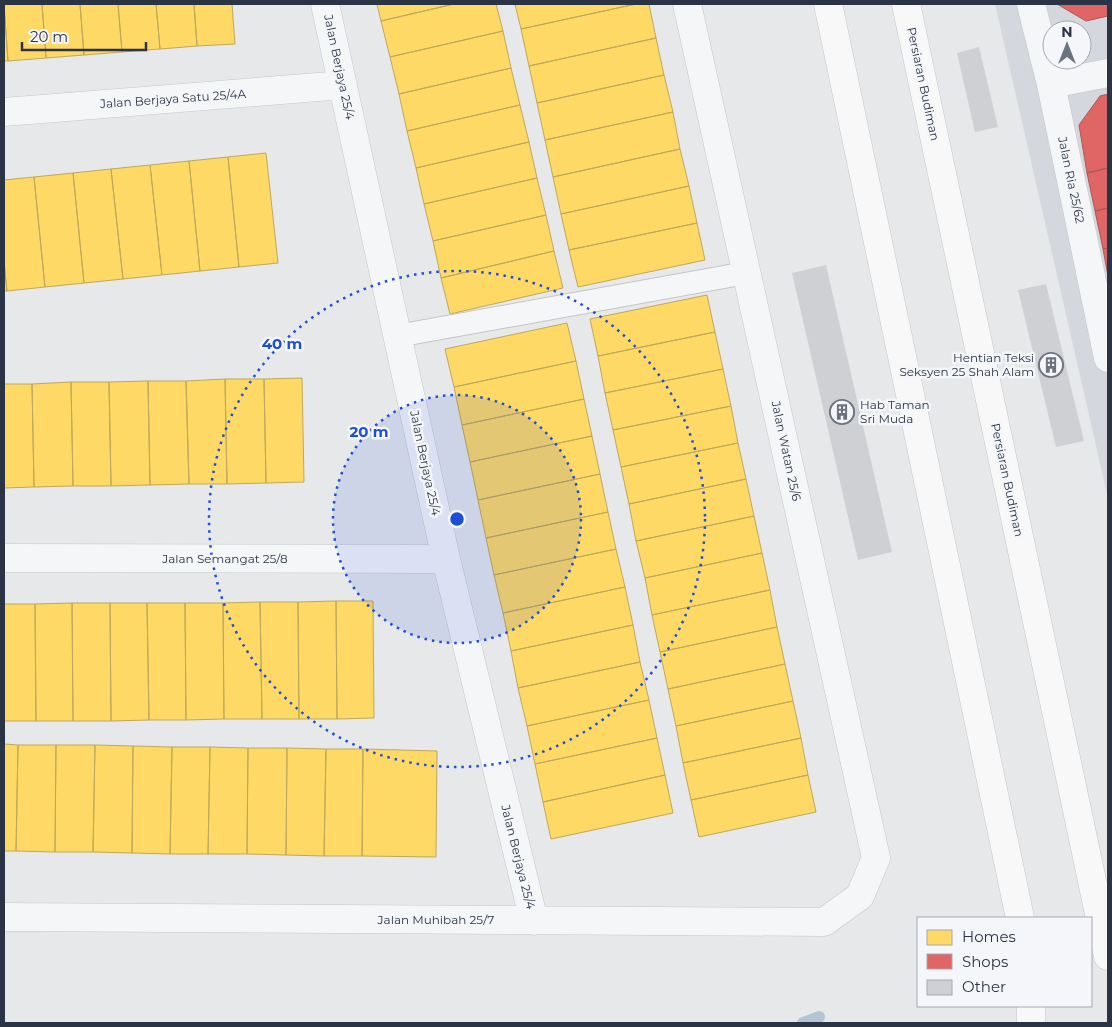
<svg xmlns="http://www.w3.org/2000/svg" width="1112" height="1027" viewBox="0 0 1112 1027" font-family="Montserrat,sans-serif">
  <rect width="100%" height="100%" fill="#e6e8ea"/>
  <path fill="#d4d7dd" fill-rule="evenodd" d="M995,4H1108V499V498ZM1052,30H1082V60H1052Z"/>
  <path fill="#ffd966" stroke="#bfa85c" d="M4,4H42L46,58L8,61Z
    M42,4H80L84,55L46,58Z
    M80,4H118L122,52L84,55Z
    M118,4H156L160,49L122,52Z
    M156,4H194L197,46L160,49Z
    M194,4H232L235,44L197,46Z
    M377,4H454L381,21Z
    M454,4H496L503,31L390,57L381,21Z
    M515,4H636L521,29Z
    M636,4H649L656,38L529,66L521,29Z
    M4,5L8,61H4Z
    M503,31L511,68L399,94L390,57Z
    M656,38L664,75L537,103L529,66Z
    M511,68L520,105L407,131L399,94Z
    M664,75L673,112L545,140L537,103Z
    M520,105L529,142L416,168L407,131Z
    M673,112L680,149L553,177L545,140Z
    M529,142L537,178L424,204L416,168Z
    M680,149L689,186L561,214L553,177Z
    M266,153L278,263L239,267L228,157Z
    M228,157L239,267L200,271L189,161Z
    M189,161L200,271L162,275L150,165Z
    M150,165L162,275L123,279L111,169Z
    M111,169L123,279L84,283L73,173Z
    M73,173L84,283L45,287L34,177Z
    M34,177L45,287L7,291L4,262V180Z
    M537,178L546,215L433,241L424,204Z
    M689,186L697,223L569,250L561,214Z
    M546,215L554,251L441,278L433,241Z
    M697,223L705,260L578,287L569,250Z
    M554,251L563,288L450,314L441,278Z
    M4,262L7,291H4Z
    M707,295L715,332L598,356L590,319Z
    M567,323L576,361L454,387L445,349Z
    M715,332L723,369L605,393L598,356Z
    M576,361L584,399L462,425L454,387Z
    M723,369L731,406L613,430L605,393Z
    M302,378L304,482L266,483L264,379Z
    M225,379H264L266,483L227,484Z
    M225,379L227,484H189L186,381Z
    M148,381H186L189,484L150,485Z
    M148,381L150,485L111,486L109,382Z
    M71,382H109L111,486H73Z
    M71,382L73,486L34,487L32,384Z
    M4,384H32L34,487L4,488Z
    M584,399L592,436L470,462L462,425Z
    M731,406L738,443L621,467L613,430Z
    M592,436L600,474L478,500L470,462Z
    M738,443L746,479L629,504L621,467Z
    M600,474L608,512L486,538L478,500Z
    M746,479L754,516L636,541L629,504Z
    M608,512L616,549L494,575L486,538Z
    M754,516L762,553L645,578L636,541Z
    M616,549L625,587L503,613L494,575Z
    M762,553L770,590L652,615L645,578Z
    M625,587L633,625L511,651L503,613Z
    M770,590L777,627L660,652L652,615Z
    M336,601H373L374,718L337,719Z
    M336,601L337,719H299L298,602Z
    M260,602H298L299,719H262Z
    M260,602L262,719H224L223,603Z
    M72,603H110L111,721H73Z
    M72,603L73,721H36L35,604Z
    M110,603H147L149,720L111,721Z
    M147,603H185L186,720H149Z
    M185,603H223L224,719L186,720Z
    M4,604H35L36,721H4Z
    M633,625L640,662L518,688L511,651Z
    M777,627L785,664L668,689L660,652Z
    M640,662L649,700L527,726L518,688Z
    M785,664L793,701L676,726L668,689Z
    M649,700L657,738L535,764L527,726Z
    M793,701L801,738L683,763L676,726Z
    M657,738L665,775L543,802L535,764Z
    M801,738L808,775L691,800L683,763Z
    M4,744L18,745L16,851H4Z
    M18,745H56L55,852L16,851Z
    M56,745H95L93,852H55Z
    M95,745L133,746L132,853L93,852Z
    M133,746L172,747L170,854L132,853Z
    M172,747H210L208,854H170Z
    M210,747L248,748L247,854H208Z
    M248,748H287L286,855L247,854Z
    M287,748L326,749L324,856L286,855Z
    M326,749H363L362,856H324Z
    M363,749L437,751L436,857L362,856Z
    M665,775L673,813L551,839L543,802Z
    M808,775L816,812L699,837L691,800Z"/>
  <path fill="#e06666" stroke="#aa575c" d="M1057,4H1108V16L1086,21Z
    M1108,94V168L1087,173L1079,125L1100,96Z
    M1108,168V208L1095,211L1087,173Z
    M1108,208V248L1103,249L1095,211Z
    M1108,248V276L1103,249Z"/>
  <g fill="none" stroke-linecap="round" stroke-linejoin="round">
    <path stroke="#b4c4d5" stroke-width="12" d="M803,1023L819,1017"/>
  </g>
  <path fill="#ced0d3" d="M979,47L998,127L975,132L957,53Z
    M826,265L892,552L858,560L792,273Z
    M1046,284L1084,441L1056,447L1018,290Z"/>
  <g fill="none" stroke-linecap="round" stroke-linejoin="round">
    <defs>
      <path id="service" d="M397,336L746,273"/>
      <path id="minor" d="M325,4L446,559L534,921
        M1031,4L1051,84L1108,358
        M1051,84L1108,73
        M4,112L343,85
        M4,558L446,559
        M4,917L824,922L860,896L876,858L687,4"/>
      <path id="secondary" d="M828,4L1020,918
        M906,4L1108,956
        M1031,1023V1006"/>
    </defs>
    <use href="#service" stroke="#c4c6c8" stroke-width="24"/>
    <use href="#minor" stroke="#c4c6c8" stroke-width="29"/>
    <use href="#secondary" stroke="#c4c6c8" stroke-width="29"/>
    <use href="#service" stroke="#f5f6f7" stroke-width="22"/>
    <use href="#minor" stroke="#f5f6f7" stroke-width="28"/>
    <use href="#secondary" stroke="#f8f8f8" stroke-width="28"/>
  </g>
  <circle cx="457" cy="519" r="124" fill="#1d4ed8" fill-opacity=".12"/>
  <g fill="none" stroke="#1d4ed8" stroke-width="2.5" stroke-dasharray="2.5 5">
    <circle cx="457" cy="519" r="124"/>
    <circle cx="457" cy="519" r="248"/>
  </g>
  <defs>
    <symbol id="building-ring" viewBox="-11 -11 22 22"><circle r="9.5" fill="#f4f6f9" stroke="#6c737f" stroke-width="1.5"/><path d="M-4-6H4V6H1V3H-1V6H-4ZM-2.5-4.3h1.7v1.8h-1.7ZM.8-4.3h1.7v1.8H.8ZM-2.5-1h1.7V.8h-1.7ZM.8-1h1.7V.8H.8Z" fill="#6c737f"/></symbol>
  </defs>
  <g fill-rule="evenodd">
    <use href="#building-ring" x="1037" y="351" width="28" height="28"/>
    <use href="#building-ring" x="828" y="398" width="28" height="28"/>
  </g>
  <g text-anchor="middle" stroke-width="5" stroke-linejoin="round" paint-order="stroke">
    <g font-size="12" fill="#2b3445" stroke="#f4f6f9">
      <text transform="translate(339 67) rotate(78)" y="4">Jalan Berjaya 25/4</text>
      <text transform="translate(923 84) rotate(78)" y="4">Persiaran Budiman</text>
      <text transform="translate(173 99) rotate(-4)" y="4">Jalan Berjaya Satu 25/4A</text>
      <text transform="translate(1071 180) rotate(78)" y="4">Jalan Ria 25/62</text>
      <text transform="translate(786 451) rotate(78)" y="4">Jalan Watan 25/6</text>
      <text transform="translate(425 463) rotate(78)" y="4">Jalan Berjaya 25/4</text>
      <text transform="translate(1007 480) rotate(78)" y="4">Persiaran Budiman</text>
      <text x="225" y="563">Jalan Semangat 25/8</text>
      <text transform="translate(518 857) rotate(76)" y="4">Jalan Berjaya 25/4</text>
      <text x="436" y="924">Jalan Muhibah 25/7</text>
    </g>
    <g font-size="12" fill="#2b3445" stroke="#f4f6f9" text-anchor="end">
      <text x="1034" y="362">Hentian Teksi<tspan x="1034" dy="14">Seksyen 25 Shah Alam</tspan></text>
      <text x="860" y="409" text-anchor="start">Hab Taman<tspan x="860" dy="14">Sri Muda</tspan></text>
    </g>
  </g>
  <circle cx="457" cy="519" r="8" fill="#1d4ed8" stroke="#f4f6f9" stroke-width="2.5"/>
  <g font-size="15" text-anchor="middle" font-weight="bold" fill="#1d4ed8" stroke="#f4f6f9" stroke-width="5" stroke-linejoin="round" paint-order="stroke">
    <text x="282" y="349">40 m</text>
    <text x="369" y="437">20 m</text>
  </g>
  <rect width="1112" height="1027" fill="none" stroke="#2b3445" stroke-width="10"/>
  <rect x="917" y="917" width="175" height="90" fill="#f4f6f9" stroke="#a4a8b1"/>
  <rect x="927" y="930" width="25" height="15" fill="#ffd966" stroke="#a4a8b1"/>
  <text x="962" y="942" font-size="15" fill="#2b3445">Homes</text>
  <rect x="927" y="954" width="25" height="15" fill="#e06666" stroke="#a4a8b1"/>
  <text x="962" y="967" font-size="15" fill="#2b3445">Shops</text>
  <rect x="927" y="980" width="25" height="15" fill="#ced0d3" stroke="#a4a8b1"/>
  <text x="962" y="992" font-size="15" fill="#2b3445">Other</text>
  <g transform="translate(1067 45)"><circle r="24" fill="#f4f6f9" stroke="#a4a8b1"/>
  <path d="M0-4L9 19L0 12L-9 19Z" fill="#6c737f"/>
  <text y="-8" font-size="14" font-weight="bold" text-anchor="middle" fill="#2b3445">N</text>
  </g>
  <path d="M22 42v8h124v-8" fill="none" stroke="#2b3445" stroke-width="2.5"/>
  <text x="30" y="42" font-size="15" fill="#2b3445" stroke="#f4f6f9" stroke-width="4" paint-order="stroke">20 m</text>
</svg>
